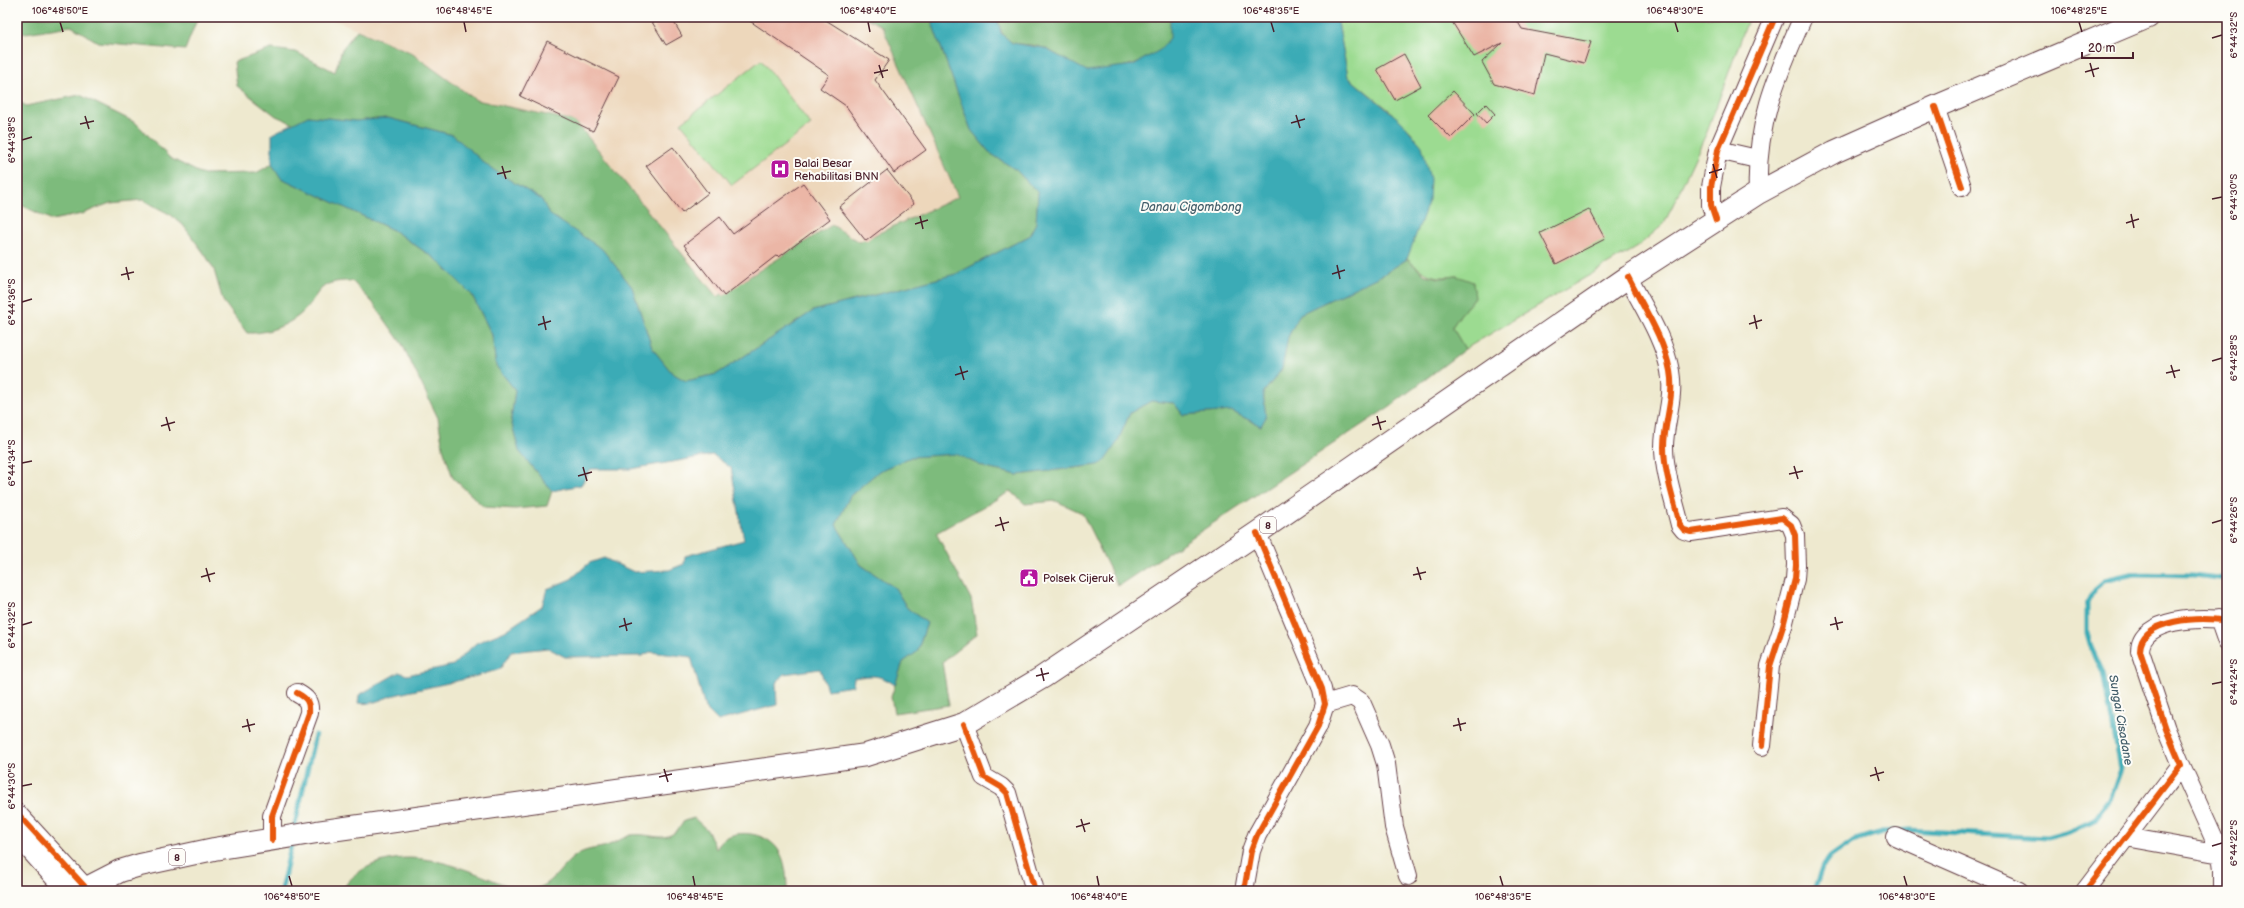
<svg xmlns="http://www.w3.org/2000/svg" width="2244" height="908" viewBox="0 0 2244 908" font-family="'Balsamiq Sans',sans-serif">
  <rect width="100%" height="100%" fill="#fdfcf7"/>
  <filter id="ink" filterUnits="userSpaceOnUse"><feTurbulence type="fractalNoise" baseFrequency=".025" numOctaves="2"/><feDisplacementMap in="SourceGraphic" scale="8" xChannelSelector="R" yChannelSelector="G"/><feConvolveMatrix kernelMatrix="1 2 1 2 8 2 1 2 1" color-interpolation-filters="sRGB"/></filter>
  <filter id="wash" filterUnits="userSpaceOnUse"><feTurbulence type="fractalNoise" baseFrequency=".012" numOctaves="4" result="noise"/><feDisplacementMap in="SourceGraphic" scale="16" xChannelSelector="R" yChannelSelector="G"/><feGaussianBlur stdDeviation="0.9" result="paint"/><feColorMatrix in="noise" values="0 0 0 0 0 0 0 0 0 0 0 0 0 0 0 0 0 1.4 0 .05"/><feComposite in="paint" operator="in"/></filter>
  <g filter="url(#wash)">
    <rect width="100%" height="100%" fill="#eee9cf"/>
    <path fill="#edd7bb" d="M328,17H864L881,26L959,197L858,243L832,225L717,298L575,121L476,100L410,52Z"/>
    <path fill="#9cdb91" stroke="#737d5e" d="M1337,17H1749L1707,132L1664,224L1637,247L1465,349L1452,327L1460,315L1475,297L1457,276C1431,279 1426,275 1407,259L1413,241L1412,133L1389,110L1348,77Z
      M761,60L811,125L732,185L681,123Z"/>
    <path fill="#7dbb7b" stroke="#646d53" d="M17,17H198L185,50L98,42L71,26L19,34L17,37Z
      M864,17H930L971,130L990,153L1016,170L1038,193L1036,223L1029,236L956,274L813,311L717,374L686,381L672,373L652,348L632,287L602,249L548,214L542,200L489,167L453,135L388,118L356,121L308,116L294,124L276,116L237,86L234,62L271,49L296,52L335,72L342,49L357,30L410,52L476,100L575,121L717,297L832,225L859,242L958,197L882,26Z
      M997,17H1170C1172,23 1173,32 1170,38C1161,61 1110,72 1088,71C1076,70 1057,53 1044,48C1018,39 1005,54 997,17Z
      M80,95L136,123L170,158L202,174L256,173L272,164L281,178L393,230L437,260L472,295L492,335L496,366L515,390L511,420L519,451L552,491L547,506L515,509L484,507L453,478L443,448L438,418L402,344L373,303L352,281C342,281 330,281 322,288C315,295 310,305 303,312C288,326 266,334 247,333L223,301L214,270L206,256L183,225L171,215L143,200L110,203L82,214L52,220L17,203V100L26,106Z
      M1407,259L1425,275L1440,278L1457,276L1473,282L1475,297L1460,315L1452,327L1465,349L1389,407L1118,586L1082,513L1056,501L1025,504L1011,491L936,533L971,599L977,634L942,662L949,705L894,713L891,697L895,685L903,662L917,652L927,623L907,608L895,588L861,565L836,525L850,496L879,471L911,457L956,454L986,468L1018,475L1097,465L1117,443L1130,413L1151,401L1174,403L1183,415L1231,411L1261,426L1266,417L1263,393L1282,369L1288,337L1300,314L1384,274Z
      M694,818L708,831L716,849C719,846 720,841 724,839C740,828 769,834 779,851C786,862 787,878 787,891H342C349,877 363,868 377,863C412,851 450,863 483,876C498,882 517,891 533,889C557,886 563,856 588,850C595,848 602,848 609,845C616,843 623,837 631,835C654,832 668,848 684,821Z"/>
    <path fill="#3aabb6" stroke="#426570" d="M930,17H997L1001,33L1012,43L1044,48L1087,71L1133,65L1160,50L1170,38V17H1337L1348,77L1401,121L1422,146L1430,179L1429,200L1407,259L1384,274L1300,314L1288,337L1282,369L1263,393L1266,417L1261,426L1231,411L1183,415L1174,403L1151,401L1130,413L1117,443L1104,462L1097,465L1018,475L986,468L956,454L911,457L879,471L850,496L836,525L861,565L895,588L907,608L927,623L917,652L903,662L895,685C879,674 872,675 854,678L853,686L827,690L820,669L784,674L776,683L777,705L718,721L705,708L691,657L650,652L642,656L565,657L548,648L511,652L500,669C467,680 433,686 399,694C384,697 373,706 358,703L359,695L399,672L407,675L453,665L476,643L505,631L542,606L547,589L571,579L589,563L604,558L634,572L669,570L684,564L685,556L744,540L731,468L713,455L631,469H591L581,485L552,491L519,451L511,420L515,390L496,366L492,335L472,295L437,260L393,230L281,178L272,164V134L308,116L356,121L388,118L453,135L489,167L542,200L549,214L602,249L632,287L652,348L672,373L686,381L717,374L813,311L956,274L1029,236L1036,223L1038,193L1016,170L990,153L971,130Z"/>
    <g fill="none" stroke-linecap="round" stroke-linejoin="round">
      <path stroke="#3aabb6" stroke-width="5" d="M294,829L315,735
        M281,891L292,841
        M1814,891L1822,868L1830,857L1853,841L1882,832L1909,830L2047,838L2069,832L2094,820L2111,797L2121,769L2103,673L2091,647L2087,633V603L2094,590L2104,581L2134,574L2193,575L2227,579"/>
    </g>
    <g id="blocks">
      <path fill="#ebb6a6" d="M649,17H671L682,36L666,45Z
        M744,17H821L889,60L875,80L926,150L894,173L846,106L820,88L829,75Z
        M1449,17H1515L1522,29L1591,42L1584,63L1544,53L1535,95L1494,84L1482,62L1502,43L1474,57Z
        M547,41L619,77L593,131L520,96Z
        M1404,54L1421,86L1395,100L1377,69Z
        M1453,91L1475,114L1451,138L1428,115Z
        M1486,104L1495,114L1486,123L1477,113Z
        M673,147L708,193L682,213L646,166Z
        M887,170L914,204L866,241L839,207Z
        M803,183L830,219L779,257L777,255L724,296L684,245L720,217L733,234Z
        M1589,209L1605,239L1556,264L1540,233Z"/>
    </g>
  </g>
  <g filter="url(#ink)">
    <use href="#blocks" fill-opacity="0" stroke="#633d44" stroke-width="1"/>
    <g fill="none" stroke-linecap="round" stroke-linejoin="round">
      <defs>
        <path id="minor" d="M1935,107L1962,187
          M1718,150L1757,159
          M1758,193C1755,126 1776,77 1803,17
          M1716,220L1711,205V187L1718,150L1775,17
          M1628,277C1643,307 1664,338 1670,371C1675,399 1664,421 1664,447C1664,472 1674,500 1680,525L1684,530L1691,532L1782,518L1791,525L1795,535L1796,565L1795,579L1783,626L1770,666L1762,746
          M2219,619L2227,642
          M1325,704L1352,696L1361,702L1380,745L1386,764L1394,827L1408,876
          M964,724L984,777L1001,787L1007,793L1035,891
          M2181,765L2221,854L2223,869V891
          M17,813L86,888
          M17,836L66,891
          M1896,837L2019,891
          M2126,837L2221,854L2227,853
          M272,840V816L309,713C310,701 306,698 297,693
          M1244,891L1251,851L1257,835L1318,726L1325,704L1322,689L1257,533
          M2085,891L2181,765L2166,729L2140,651C2140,618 2203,616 2227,621"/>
        <path id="highway" d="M81,891L120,871L140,865L214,849L317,832L866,755L964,724L1043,677L1257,533L1628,277L1758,193L1834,152L1935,107L2148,17"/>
      </defs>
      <use href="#minor" stroke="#633d44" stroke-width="20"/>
      <use href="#highway" stroke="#633d44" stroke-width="24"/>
      <use href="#minor" stroke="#fff" stroke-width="18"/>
      <use href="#highway" stroke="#fff" stroke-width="22"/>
      <defs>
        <path id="cycleway" d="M1935,107L1962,187
          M1716,220L1711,205V187L1718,150L1775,17
          M1628,277C1643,307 1664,338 1670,371C1675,399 1664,421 1664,447C1664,472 1674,500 1680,525L1684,530L1691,532L1782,518L1791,525L1795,535L1796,565L1795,579L1783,626L1770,666L1762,746
          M964,724L984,777L1001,787L1007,793L1035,891
          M17,813L86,888
          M272,840V816L309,713C310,701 306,698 297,693
          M1244,891L1251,851L1257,835L1318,726L1325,704L1322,689L1257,533
          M2085,891L2181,765L2166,729L2140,651C2140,618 2203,616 2227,621"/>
      </defs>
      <use href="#cycleway" stroke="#fdfcf7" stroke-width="8"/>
      <use href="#cycleway" stroke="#e8590c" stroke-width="6"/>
    </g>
  </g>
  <path fill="none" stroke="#4a1f2b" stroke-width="1.5" d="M60,22L63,32M464,22L466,32M868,22L870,32M1271,22L1274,32M1675,22L1678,32M2079,22L2082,32M2212,38L2222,35M2090,63L2094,77M879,65L883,78M2085,72L2099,68M874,73L888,70M1296,115L1300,128M85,116L89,129M1291,123L1305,119M80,124L94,121M22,140L32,137M1713,164L1717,178M502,166L506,179M1709,173L1722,169M497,174L511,171M2212,199L2222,197M2131,214L2134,228M920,216L923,229M2126,223L2139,219M915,224L928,220M1337,265L1340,279M126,267L129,280M1332,274L1345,270M121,275L134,272M22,302L32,299M1754,315L1757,329M543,316L546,330M1749,324L1762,320M538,325L551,321M2212,361L2222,358M2171,365L2175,378M960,366L964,380M2166,373L2180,370M955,375L968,371M1377,416L1381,430M166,417L170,431M1372,425L1386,421M161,426L175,422M22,463L32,461M1794,466L1798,479M583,467L587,481M1789,474L1803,471M578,476L592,472M1000,517L1004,531M2212,523L2222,520M995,526L1009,522M1417,567L1421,580M206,568L210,582M1413,575L1426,572M201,577L215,573M1835,617L1838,630M624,618L627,631M22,625L32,622M1830,625L1843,622M619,627L632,623M1041,668L1044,681M1036,676L1049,673M2212,684L2222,682M1458,718L1461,731M247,719L250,732M1453,726L1466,723M242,727L255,724M1875,767L1879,781M664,769L668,782M1870,776L1884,772M659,777L672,774M22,786L32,784M1081,819L1085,832M1076,827L1090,823M2212,846L2222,843M289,876L292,886M693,876L695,886M1097,876L1099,886M1500,876L1503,886M1904,876L1907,886"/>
  <defs>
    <symbol id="hospital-square" viewBox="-11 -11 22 22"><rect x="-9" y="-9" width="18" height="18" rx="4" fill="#b5179e" stroke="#fdfcf7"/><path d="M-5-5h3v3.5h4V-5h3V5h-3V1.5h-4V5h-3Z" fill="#fff"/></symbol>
    <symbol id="civic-square" viewBox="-11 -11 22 22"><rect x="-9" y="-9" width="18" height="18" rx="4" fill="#b5179e" stroke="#fdfcf7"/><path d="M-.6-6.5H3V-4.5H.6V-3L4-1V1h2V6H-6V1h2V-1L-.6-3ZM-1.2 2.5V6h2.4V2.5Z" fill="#fff"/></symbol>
  </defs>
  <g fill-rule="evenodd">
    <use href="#hospital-square" x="769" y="158" width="22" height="22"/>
    <use href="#civic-square" x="1018" y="567" width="22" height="22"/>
  </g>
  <g text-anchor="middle" stroke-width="4" stroke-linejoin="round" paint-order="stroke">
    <g fill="#fdfcf7" stroke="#806168" stroke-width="1">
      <rect x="1260" y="517" width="16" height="16" rx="3"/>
      <rect x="169" y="849" width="16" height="16" rx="3"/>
    </g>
    <g font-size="10" font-weight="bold" fill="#4a1f2b">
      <text x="1268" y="529">8</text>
      <text x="177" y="861">8</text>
    </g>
    <g font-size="11" fill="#4a1f2b" stroke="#fdfcf7" text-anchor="start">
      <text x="794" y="167">Balai Besar<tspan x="794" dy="13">Rehabilitasi BNN</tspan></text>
      <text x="1043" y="582">Polsek Cijeruk</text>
    </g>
    <g font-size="12" font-style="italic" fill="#435e6a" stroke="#fdfcf7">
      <text x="1191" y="211">Danau Cigombong</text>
      <text transform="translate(2121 720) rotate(80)" y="4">Sungai Cisadane</text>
    </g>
  </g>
  <rect width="2244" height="908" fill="none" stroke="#fdfcf7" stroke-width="44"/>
  <path d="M2082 52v6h51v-6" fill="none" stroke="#4a1f2b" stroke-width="2"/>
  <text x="2088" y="52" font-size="12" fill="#4a1f2b" stroke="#fdfcf7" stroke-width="3" paint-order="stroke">20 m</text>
  <rect x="22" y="22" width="2200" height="864" fill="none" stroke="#4a1f2b" stroke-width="1.5"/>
  <g font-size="10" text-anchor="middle" fill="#4a1f2b">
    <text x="60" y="14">106°48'50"E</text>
    <text x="464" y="14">106°48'45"E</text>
    <text x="868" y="14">106°48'40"E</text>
    <text x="1271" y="14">106°48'35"E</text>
    <text x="1675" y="14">106°48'30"E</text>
    <text x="2079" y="14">106°48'25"E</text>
    <text transform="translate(2233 35) rotate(-90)" y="4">6°44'32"S</text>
    <text transform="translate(11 140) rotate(-90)" y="4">6°44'38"S</text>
    <text transform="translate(2233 197) rotate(-90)" y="4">6°44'30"S</text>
    <text transform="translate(11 302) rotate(-90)" y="4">6°44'36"S</text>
    <text transform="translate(2233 358) rotate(-90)" y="4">6°44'28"S</text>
    <text transform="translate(11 463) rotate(-90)" y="4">6°44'34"S</text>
    <text transform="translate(2233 520) rotate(-90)" y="4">6°44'26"S</text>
    <text transform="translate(11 625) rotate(-90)" y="4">6°44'32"S</text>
    <text transform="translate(2233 682) rotate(-90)" y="4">6°44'24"S</text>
    <text transform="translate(11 786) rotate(-90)" y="4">6°44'30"S</text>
    <text transform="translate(2233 843) rotate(-90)" y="4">6°44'22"S</text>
    <text x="292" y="900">106°48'50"E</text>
    <text x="695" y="900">106°48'45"E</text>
    <text x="1099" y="900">106°48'40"E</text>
    <text x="1503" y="900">106°48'35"E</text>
    <text x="1907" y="900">106°48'30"E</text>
  </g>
</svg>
